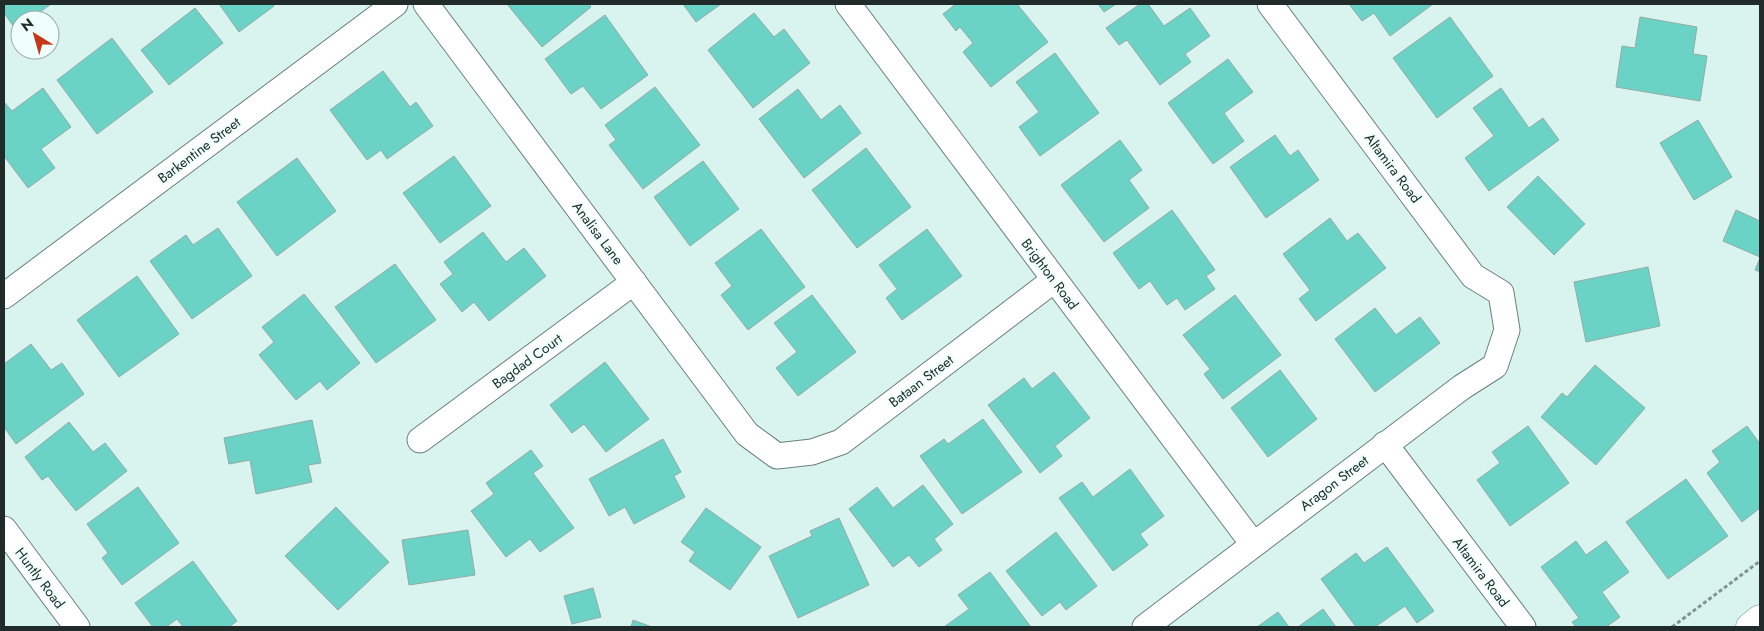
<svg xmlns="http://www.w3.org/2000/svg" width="1764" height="631" viewBox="0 0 1764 631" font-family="Jost,sans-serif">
  <rect width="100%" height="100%" fill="#d9f4ef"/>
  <path fill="#6bd3c5" stroke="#92aba7" d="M4,4H51L29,20H20V27L16,30L4,13Z
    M219,4H273L274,6L239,32Z
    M507,4H589L591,7L542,47Z
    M683,4H721L696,22Z
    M956,4H1017L1048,42L991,87L963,52L973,43L960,27L956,31L943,14Z
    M1098,4H1116L1104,12Z
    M1140,4H1148L1164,26L1190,8L1210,36L1185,54L1191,62L1160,85L1127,40L1119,45L1106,28Z
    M1349,4H1433L1390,36L1374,13L1362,21Z
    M195,8L223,43L169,85L141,50Z
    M754,13L774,37L784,29L810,63L753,108L708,50Z
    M605,15L648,75L601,109L583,86L571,94L545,59Z
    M1450,17L1493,76L1437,118L1393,58Z
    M1640,17L1697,27L1693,54L1707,56L1700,101L1616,87L1622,46L1635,48Z
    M112,38L153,92L97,134L57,80Z
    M1055,53L1099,113L1040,156L1019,127L1039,112L1016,82Z
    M1228,59L1253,92L1224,113L1244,141L1213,164L1168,103Z
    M383,71L410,107L416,102L433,126L387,159L381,150L367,160L330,110Z
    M655,87L700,145L643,189L609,145L616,140L605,125Z
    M43,88L71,127L41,149L55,168L28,188L4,156V102L12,111Z
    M1501,88L1529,128L1543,118L1559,140L1489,191L1465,158L1494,136L1473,108Z
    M798,89L821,120L840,105L861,133L804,178L759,119Z
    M1698,120L1732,177L1694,200L1660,143Z
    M1275,135L1290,156L1298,150L1319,180L1266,218L1230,167Z
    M1120,140L1142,170L1129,180L1149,208L1104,242L1061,185Z
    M866,148L911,207L857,248L812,190Z
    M454,156L491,206L440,243L403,193Z
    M297,158L336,211L277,256L237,202Z
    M703,161L739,209L690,246L654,197Z
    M1538,176L1585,224L1554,255L1507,207Z
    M1172,210L1215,270L1206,276L1215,289L1185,310L1177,298L1167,305L1150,281L1139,289L1113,253Z
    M1736,210L1760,221V257L1723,241Z
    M1330,218L1347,241L1358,233L1386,268L1316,321L1299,299L1310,290L1283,254Z
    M218,228L252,276L192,319L150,261L186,235L193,245Z
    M761,229L805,287L748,330L721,295L732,286L715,263Z
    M927,229L962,276L902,320L886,298L897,289L879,265Z
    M483,232L506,262L524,248L546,276L489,321L474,302L462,312L440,284L453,274L444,262Z
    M1760,258V272L1755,270Z
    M395,264L436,320L376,363L335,307Z
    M1648,267L1660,326L1586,342L1574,282Z
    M137,276L179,334L119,377L77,320Z
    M304,294L360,363L327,390L320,381L296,400L259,355L274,342L262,327Z
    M812,295L856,352L798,396L776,368L797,352L774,323Z
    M1235,295L1281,355L1223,399L1204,374L1210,369L1183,335Z
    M1375,308L1396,335L1420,317L1440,343L1375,392L1335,339Z
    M31,344L51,370L62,363L84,394L16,444L4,427V364Z
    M605,362L649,419L606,452L584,424L572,433L550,405Z
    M1595,365L1645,408L1596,465L1541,417L1562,393L1567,397Z
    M1280,370L1317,419L1268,457L1231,408Z
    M1054,372L1090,418L1055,446L1062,456L1040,473L988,405L1024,378L1032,389Z
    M983,419L1022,472L962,514L920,456L944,439L948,444Z
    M312,420L321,463L308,465L312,482L256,494L250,460L229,464L224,438Z
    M69,422L93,452L105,443L127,471L76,511L48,476L42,480L25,457Z
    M1528,426L1569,483L1510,526L1477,480L1500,463L1492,452Z
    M1747,426L1760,444V508L1742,522L1707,473L1720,462L1712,451Z
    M663,439L681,472L674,476L685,497L634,524L625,507L609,516L589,479Z
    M531,450L543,466L533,473L574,528L540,552L530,539L506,557L471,511L494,494L486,483Z
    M1130,469L1164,516L1140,534L1148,545L1113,571L1059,498L1082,482L1093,497Z
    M1686,479L1728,536L1668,579L1626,522Z
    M923,485L953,524L934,539L942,550L919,567L909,555L893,567L849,509L877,487L893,508Z
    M138,487L179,543L122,585L102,558L108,553L87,524Z
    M336,507L389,562L338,610L285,556Z
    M706,508L761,547L730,590L689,561L695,552L681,542Z
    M839,518L869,585L798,618L769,556L812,536L810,531Z
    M468,530L475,575L409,585L402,540Z
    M1056,532L1097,586L1066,610L1060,602L1042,616L1006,571Z
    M1576,541L1586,555L1606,541L1629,572L1602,592L1620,617L1606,627H1576L1572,622L1579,618L1541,567Z
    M1387,547L1434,611L1417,623L1405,606L1375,627H1356L1321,579L1356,553L1364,563Z
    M193,561L237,621L229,627H183L177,619L166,627H153L135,603Z
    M990,572L1031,627H944L969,609L958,595Z
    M593,588L601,617L572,624L564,596Z
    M1323,609L1336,627H1298Z
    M1278,612L1289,627H1257Z
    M633,620L652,627H631Z"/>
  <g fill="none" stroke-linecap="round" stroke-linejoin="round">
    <defs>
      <path id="minor" d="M426,4L747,434L777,456L812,452L841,442L1054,280
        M848,4L1253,544
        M4,296L395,4
        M420,440L634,282
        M1385,444L1523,627
        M4,529L77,627
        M1145,627L1462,387L1495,366L1507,330L1501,293L1473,276L1270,4"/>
      <path id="secondary" d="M1750,627L1760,619"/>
    </defs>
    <use href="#minor" stroke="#6a817d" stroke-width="27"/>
    <use href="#secondary" stroke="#6a817d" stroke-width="29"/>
    <path stroke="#819491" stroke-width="3" stroke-dasharray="4 2.5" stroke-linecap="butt" d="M1672,627L1760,561"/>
    <use href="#minor" stroke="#fff" stroke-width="25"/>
    <use href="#secondary" stroke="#fff" stroke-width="28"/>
  </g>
  <g text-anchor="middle" stroke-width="4.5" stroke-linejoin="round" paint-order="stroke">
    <g font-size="14" fill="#212b2a" stroke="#effffc">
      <text transform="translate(199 150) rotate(-37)" y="5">Barkentine Street</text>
      <text transform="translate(1393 168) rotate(53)" y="5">Altamira Road</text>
      <text transform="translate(598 233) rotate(53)" y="5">Analisa Lane</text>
      <text transform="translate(1050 274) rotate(53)" y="5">Brighton Road</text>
      <text transform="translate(527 361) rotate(-36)" y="5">Bagdad Court</text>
      <text transform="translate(921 381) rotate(-37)" y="5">Bataan Street</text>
      <text transform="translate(1334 483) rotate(-37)" y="5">Aragon Street</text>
      <text transform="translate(1481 572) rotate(53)" y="5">Altamira Road</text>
      <text transform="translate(40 578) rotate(53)" y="5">Huntly Road</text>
    </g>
  </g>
  <rect width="1764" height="631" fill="none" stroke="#212b2a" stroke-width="10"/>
  <g transform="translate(35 35) rotate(323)"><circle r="24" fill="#effffc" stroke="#9daaa8"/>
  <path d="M0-4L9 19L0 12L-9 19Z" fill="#c3391a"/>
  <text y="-8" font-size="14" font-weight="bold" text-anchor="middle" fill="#212b2a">N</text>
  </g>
</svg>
